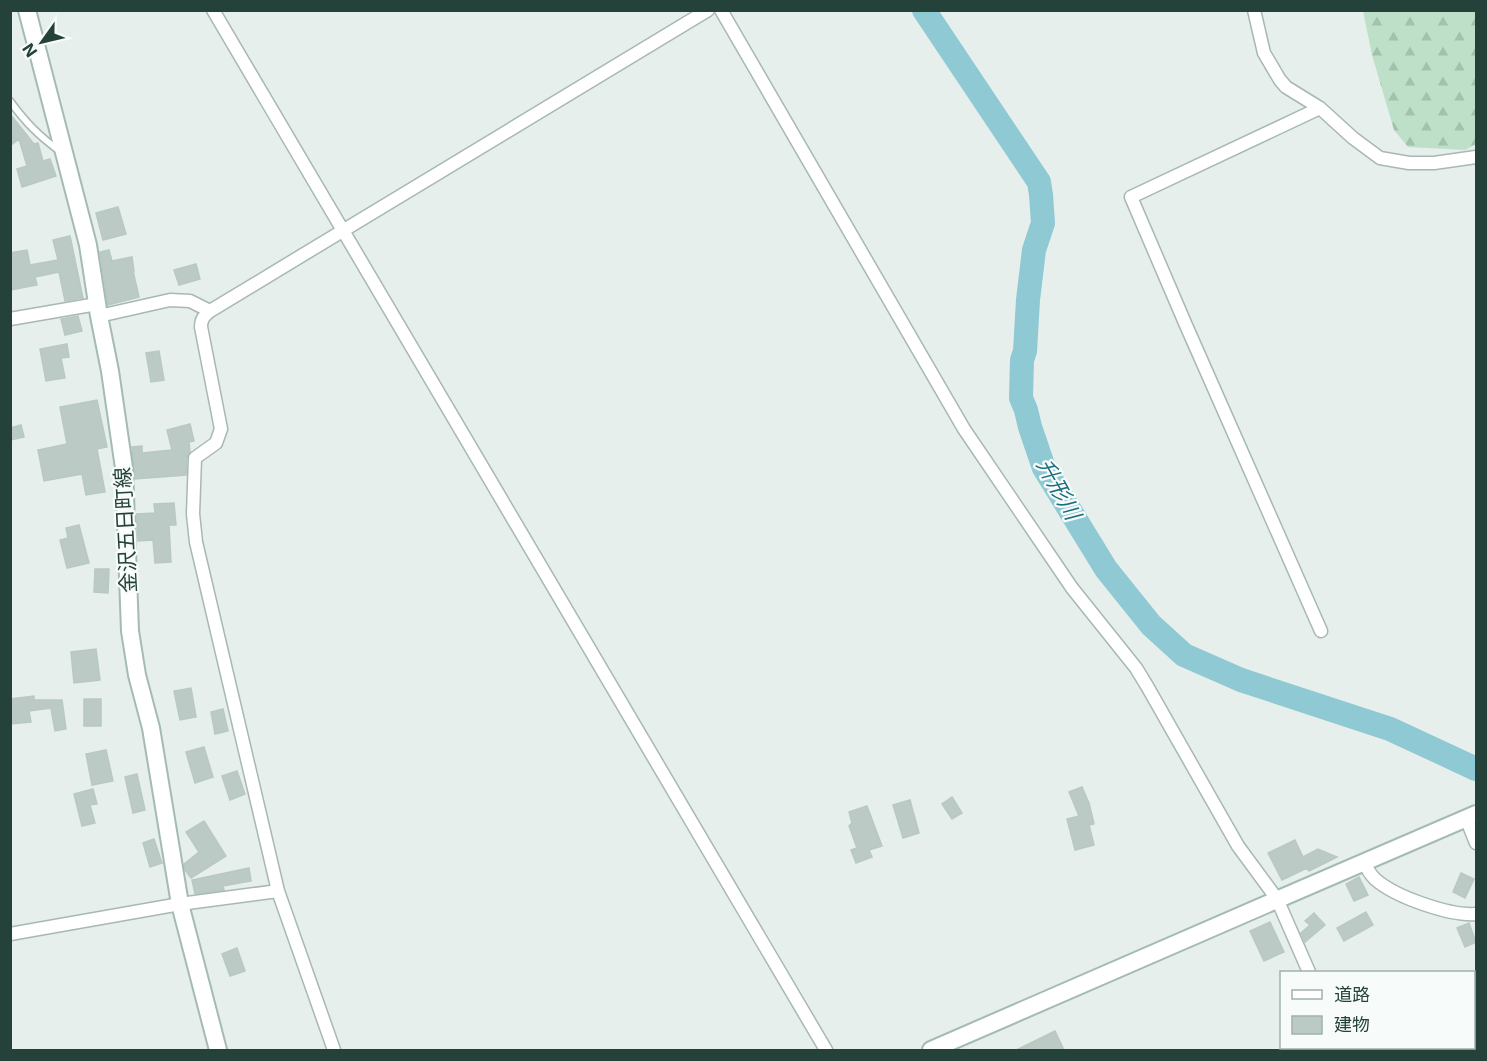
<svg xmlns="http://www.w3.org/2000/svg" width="1487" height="1061" viewBox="0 0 1487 1061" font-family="Inter,'Noto Sans JP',sans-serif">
  <defs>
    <pattern id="forest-firs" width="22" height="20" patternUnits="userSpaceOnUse" patternTransform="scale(1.5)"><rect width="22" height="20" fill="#bfe0c8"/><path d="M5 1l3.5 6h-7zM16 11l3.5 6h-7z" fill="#a4c1ad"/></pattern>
  </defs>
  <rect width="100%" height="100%" fill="#e6efeb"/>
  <path fill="url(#forest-firs)" d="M1363,11H1476V144L1465,150L1408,147L1394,130L1372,55Z"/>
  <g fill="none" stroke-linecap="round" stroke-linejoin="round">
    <path stroke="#8ec9d4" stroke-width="24" d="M924,10L1039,182L1041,195L1043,223L1034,250L1028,300L1025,351L1022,360L1021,398L1026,410L1030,427L1044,468L1106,569L1151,625L1184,655L1241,680L1390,729L1476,769"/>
  </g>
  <path fill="#bbcac4" stroke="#b8c9c2" stroke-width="1.5" d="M10,114L34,144L38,143L43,161L50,159L56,176L22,187L17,169L27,166L19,139L10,146Z
    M118,207L126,234L103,240L96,213Z
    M70,236L83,298L65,301L59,272L35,277L37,285L10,290V253L27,250L30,265L58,260L53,240Z
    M109,250L112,261L132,257L134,271H133L139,297L108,305L100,252Z
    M196,264L200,279L179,285L174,270Z
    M78,316L82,331L65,335L61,319Z
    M67,344L69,357L61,358L65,378L46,381L40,349Z
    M159,351L164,380L151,382L146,353Z
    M97,400L107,447L97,449L105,492L86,495L82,474L44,481L38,450L67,444L60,407Z
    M190,424L194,441L189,442L190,452L187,457L186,475L135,479L132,447L142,446V453L172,450L167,430Z
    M21,425L24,437L10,440V428Z
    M174,503L176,525H169L171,562L155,563L153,540L138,541L136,514L155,513L154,504Z
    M79,525L89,563L67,568L60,540L68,538L66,528Z
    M95,569H109L108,593L94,592Z
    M96,649L100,680L74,683L71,652Z
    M191,688L196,717L180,720L174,691Z
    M34,696V700H62L66,729L55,731L51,708L29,711L31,722L10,724V699Z
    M84,699H101V726H84Z
    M223,709L228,731L215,734L211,712Z
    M204,747L213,777L195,783L186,752Z
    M106,750L113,781L92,785L86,754Z
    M237,771L245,794L230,800L222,776Z
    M137,774L145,810L133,813L125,777Z
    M1082,787L1089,803L1094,824L1089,825L1094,845L1075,850L1067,819L1079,816L1069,792Z
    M93,789L97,804L90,805L95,823L82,826L74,794Z
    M952,797L962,813L952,819L942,804Z
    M910,800L919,833L903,838L893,805Z
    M867,806L882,846L869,850L872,857L856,863L851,850L857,848L849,826L852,823L849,812Z
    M204,821L226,856L191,878L185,870L184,864L199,852L186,832Z
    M154,839L162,863L150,867L143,843Z
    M1295,840L1303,857L1318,849L1337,857L1309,871L1307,868L1282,880L1268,853Z
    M249,868L251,881L223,886L224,890L195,894L192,880Z
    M1461,873L1474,879L1465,898L1453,892Z
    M1359,877L1368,895L1354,901L1346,884Z
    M1366,912L1373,925L1344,941L1337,928Z
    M1314,913L1325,925L1305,942L1301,933L1310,925L1305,921Z
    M1270,922L1284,952L1264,961L1250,931Z
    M1469,923L1476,942L1465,947L1457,928Z
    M237,948L245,971L230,976L222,954Z
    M1055,1031L1064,1050H1016Z"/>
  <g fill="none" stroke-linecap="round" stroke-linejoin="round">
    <defs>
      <path id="lane" d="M10,101C26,123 39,136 61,152"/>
      <path id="street" d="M213,10L826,1050
        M721,10L964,429L1072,588L1136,668L1147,686L1238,846L1277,899L1309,972
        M1254,10L1264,53L1280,80L1286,87L1320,108L1353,138L1380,158L1409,163H1434L1476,157
        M1320,108L1131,197L1185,323L1321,631
        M99,316L170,300L190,301L210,311
        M10,319L97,304
        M1466,818L1476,843
        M1365,863C1367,869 1370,874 1375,879C1395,897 1450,916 1476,914
        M10,934L180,904L278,891
        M1342,1048L1344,1050
        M334,1050L278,891L196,542L193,514L195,458L216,443L221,429L201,327C201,319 204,316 210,311L708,10"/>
      <path id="secondary" d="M27,10L88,245L99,316L110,371L124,468L130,631L137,675L151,728L180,904L218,1050
        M931,1050C1113,971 1294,892 1476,814"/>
    </defs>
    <use href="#lane" stroke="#a8b8b2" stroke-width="9"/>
    <use href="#street" stroke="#a8b8b2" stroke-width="15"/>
    <use href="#secondary" stroke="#a4bbb3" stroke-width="20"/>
    <use href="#lane" stroke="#fff" stroke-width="6"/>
    <use href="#street" stroke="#fff" stroke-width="12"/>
    <use href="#secondary" stroke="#fff" stroke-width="16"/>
  </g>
  <g text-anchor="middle" stroke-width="4.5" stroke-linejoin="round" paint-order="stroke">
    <g font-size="21" fill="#24423a" stroke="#f7fbf9">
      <text transform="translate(126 530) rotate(-93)" y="7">金沢五日町線</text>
    </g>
    <g font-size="22" font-style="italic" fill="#1c6f80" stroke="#f7fbf9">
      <text transform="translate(1059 489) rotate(61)" y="8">升形川</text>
    </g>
  </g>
  <rect width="1487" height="1061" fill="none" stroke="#24423a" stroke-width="24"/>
  <rect x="1280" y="971" width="195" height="78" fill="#f7fbf9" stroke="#a3b1ad" stroke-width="1.5"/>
  <rect x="1292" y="990" width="30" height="9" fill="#ffffff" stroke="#a3b1ad" stroke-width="1.5"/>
  <text x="1334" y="1001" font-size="18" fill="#24423a">道路</text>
  <rect x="1292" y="1016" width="30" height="18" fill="#bbcac4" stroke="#a3b1ad" stroke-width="1.5"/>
  <text x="1334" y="1031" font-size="18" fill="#24423a">建物</text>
  <g transform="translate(42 42) rotate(236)" stroke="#f7fbf9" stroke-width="4.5" paint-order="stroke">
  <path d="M0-4.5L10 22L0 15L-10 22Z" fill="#24423a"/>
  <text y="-9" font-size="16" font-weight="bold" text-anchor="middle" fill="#24423a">N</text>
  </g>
</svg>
